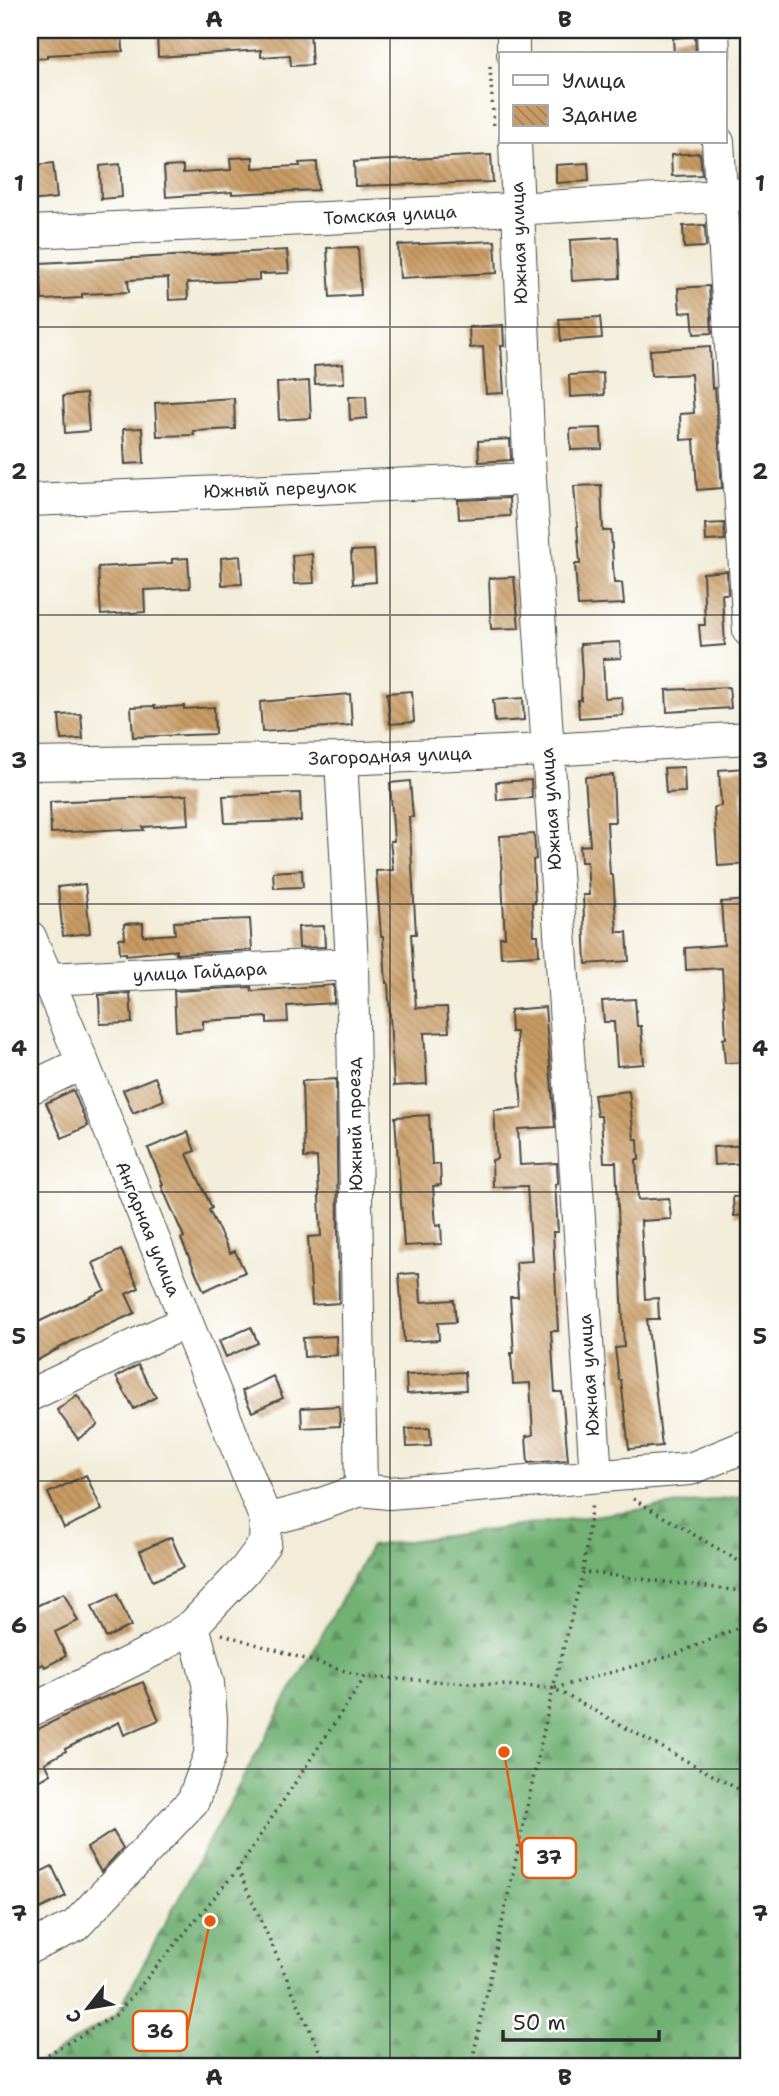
<svg xmlns="http://www.w3.org/2000/svg" width="779" height="2096" viewBox="0 0 779 2096" font-family="'Shantell Sans',sans-serif">
  <defs>
    <pattern id="forest-firs" width="22" height="20" patternUnits="userSpaceOnUse" patternTransform="scale(1.75)"><rect width="22" height="20" fill="#71b173"/><path d="M5 1l3.5 6h-7zM16 11l3.5 6h-7z" fill="#5d905f"/></pattern>
    <pattern id="building-back-hatch" width="6" height="6" patternUnits="userSpaceOnUse" patternTransform="scale(1.75)"><rect width="6" height="6" fill="#c99b64"/><path d="M-1 5l2 2M0 0l6 6M5-1l2 2" fill="none" stroke="#a37f53"/></pattern>
  </defs>
  <rect width="100%" height="100%" fill="#fff"/>
  <filter id="ink" filterUnits="userSpaceOnUse"><feTurbulence type="fractalNoise" baseFrequency=".0143" numOctaves="2"/><feDisplacementMap in="SourceGraphic" scale="14" xChannelSelector="R" yChannelSelector="G"/><feConvolveMatrix kernelMatrix="1 2 1 2 8 2 1 2 1" color-interpolation-filters="sRGB"/></filter>
  <filter id="wash" filterUnits="userSpaceOnUse"><feTurbulence type="fractalNoise" baseFrequency=".00686" numOctaves="4" result="noise"/><feDisplacementMap in="SourceGraphic" scale="28" xChannelSelector="R" yChannelSelector="G"/><feGaussianBlur stdDeviation="1.57" result="paint"/><feColorMatrix in="noise" values="0 0 0 0 0 0 0 0 0 0 0 0 0 0 0 0 0 1.4 0 .05"/><feComposite in="paint" operator="in"/></filter>
  <g filter="url(#wash)">
    <rect width="100%" height="100%" fill="#f2ecd8"/>
    <path fill="url(#forest-firs)" stroke="#4e6e4f" stroke-width="2" d="M749,1495V2066H34L117,2014L215,1829L371,1546Z"/>
    <g id="blocks">
      <path fill="url(#building-back-hatch)" d="M30,30H122L123,51L47,55V58L30,59Z
        M157,30H310L312,65L291,66L290,55L261,57V50L158,57Z
        M695,36L696,54H674L673,38Z
        M700,153L702,175L672,176L671,155Z
        M491,155L493,182L355,186L354,162Z
        M253,157V168L300,166L299,163L317,162L318,190L232,194V192L166,197L164,167L183,166V173L231,170L230,158Z
        M53,163L57,198L30,201V166Z
        M588,163L589,181L556,183V165Z
        M120,164L122,197L101,199L100,166Z
        M705,225L706,247L684,248L683,226Z
        M618,237L620,278L572,281L570,240Z
        M495,241L497,273L400,278L398,245Z
        M358,247L361,295L330,297L327,248Z
        M287,250L289,273L259,274V280L187,283L188,299L169,300L168,278L128,280L129,292L82,294V298L42,300L40,263Z
        M709,286L712,333L694,334L692,312L680,313L678,288Z
        M600,317L602,338L561,341L559,319Z
        M503,325L504,346H501L504,393L486,394L483,347L470,348L469,327Z
        M710,346L712,389L715,388L722,488L697,490L694,439L681,440L680,414L694,413L691,374L651,376L650,350Z
        M343,364L344,383L315,384L314,366Z
        M603,373L604,395L570,397L569,375Z
        M309,381L311,418L279,420L277,383Z
        M86,394L89,431L65,433L63,396Z
        M366,396L367,418L350,420L349,397Z
        M234,398L235,429L193,431L194,435L157,436L155,403Z
        M142,428L144,463L125,464L123,429Z
        M601,428L602,449L571,450L570,429Z
        M510,439L511,460L479,462L478,441Z
        M601,485L603,531H611L614,583H622L624,604L578,606L575,564H580L574,486Z
        M509,498L510,516L459,519L458,500Z
        M724,523L725,540L706,541L705,524Z
        M374,550L376,582L353,584L351,551Z
        M312,554L314,583L294,584L292,555Z
        M240,556L242,584L222,585L221,558Z
        M188,558L190,588L144,590L145,612L101,615L98,567L172,563V559Z
        M727,571L728,594H722L725,645L701,647L699,625H705L703,573Z
        M514,577L519,628L491,629L489,578Z
        M620,642L621,658L603,659L605,698L622,697L623,715L579,718L578,700H581L582,674L580,644Z
        M729,687L731,708L667,712L666,690Z
        M412,691L414,722L390,724L387,693Z
        M350,694L352,725L262,732L260,702Z
        M523,698L524,720L495,722L493,700Z
        M155,706V708L184,706V709L214,707L215,734L133,737L131,707Z
        M81,714L83,739L61,740L59,715Z
        M684,767L685,792L666,793L664,768Z
        M745,768L746,788L742,789L745,841L749,840V864L718,866L714,807L721,806L719,770Z
        M613,775L615,822H607L610,875H613L617,932H627L629,961L586,964L583,895H589L587,862H581L580,846L590,845L585,777Z
        M531,780L532,798L497,800L496,782Z
        M410,781L413,817H409L416,934H411L416,1008L447,1007L449,1032L424,1033L427,1084L394,1086L388,983H386L383,936H381L376,871L393,870L390,841H394L390,783Z
        M300,793L301,821L225,823L223,796Z
        M187,795L189,824L143,827L144,830L123,831V829L51,833L50,802Z
        M534,834L536,859L533,860L535,903H532L534,935H538L539,955L501,957L500,937H505L504,920L500,836Z
        M302,870L303,887L274,888L273,872Z
        M85,884L90,933L63,936L58,887Z
        M748,900L749,1062L725,1063L723,1039L726,1038L722,968L686,970L685,948L724,945L721,902Z
        M250,919L252,950L176,954V950L126,955V953H120L119,938H125L124,924L143,923V936L175,934L174,922Z
        M324,926L325,947L299,948L298,927Z
        M334,985V1003L287,1006L288,1022L267,1023V1017L203,1021V1029L176,1031L174,991L251,987L252,991Z
        M130,993L132,1023L100,1024L99,995Z
        M635,999L637,1026H641L644,1064L617,1066L614,1022H604L602,1001Z
        M545,1007L555,1127L518,1129L520,1165L557,1163L558,1184H555L558,1232H553L558,1331H551L555,1392H562L568,1460L528,1463L526,1436L533,1435L530,1383L513,1384L511,1353H514L510,1297H518L516,1262L532,1261L527,1186L493,1187L492,1160L497,1159L494,1110L522,1108L516,1032H511L510,1010Z
        M155,1077L164,1100L133,1113L123,1090Z
        M336,1079L339,1303L312,1305L308,1237L321,1236L317,1157L304,1158L302,1081Z
        M73,1090L88,1126L62,1138L46,1103Z
        M629,1091L634,1139H638L639,1160H636L638,1200L669,1198L671,1219L641,1221L645,1299L658,1298L659,1319H647L662,1446L629,1449L621,1380H619L615,1348L624,1347L616,1162H604L601,1116H597L594,1095Z
        M429,1115L432,1164H440L441,1185L433,1186L436,1226L441,1225L442,1244L404,1246L395,1117Z
        M188,1132L195,1151L187,1154L212,1208L209,1210L230,1253L235,1251L245,1272L204,1291L181,1239L184,1237L161,1185L163,1184L148,1148Z
        M749,1145V1163L714,1165L713,1147Z
        M749,1196V1215L734,1216L733,1197Z
        M121,1250L139,1288L126,1294L135,1313L74,1340L36,1361L30,1349V1326L105,1290L93,1263Z
        M419,1273L421,1302L454,1300L456,1322L438,1323L439,1340L404,1342L399,1274Z
        M251,1327L258,1343L226,1357L219,1341Z
        M336,1336L337,1355L304,1357L303,1338Z
        M138,1365L156,1397L134,1409L116,1377Z
        M465,1372L466,1390L407,1394L406,1375Z
        M273,1376L283,1398L252,1412L242,1391Z
        M77,1395L98,1425L78,1439L57,1410Z
        M339,1406L340,1426L302,1428L301,1408Z
        M430,1428L431,1446L407,1447L406,1429Z
        M86,1475L102,1510L64,1528L48,1493Z
        M171,1537L184,1567L153,1581L140,1551Z
        M64,1593L78,1621L55,1632L66,1656L45,1667L43,1664L30,1670V1609Z
        M117,1594L131,1626L106,1638L92,1606Z
        M143,1682L159,1720L124,1735L119,1722L65,1749L66,1751L45,1763L51,1774L30,1786V1733L90,1703Z
        M113,1831L123,1848L101,1872L87,1848Z
        M52,1866L66,1896L30,1914V1877Z"/>
    </g>
  </g>
  <g filter="url(#ink)">
    <use href="#blocks" fill-opacity="0" stroke="#494845" stroke-width="2"/>
    <g fill="none" stroke-linecap="round" stroke-linejoin="round">
      <defs>
        <path id="minor" d="M513,30V54
          M713,30L714,54
          M515,142L530,479L596,1476
          M718,142L749,631
          M30,232L516,209L749,194
          M30,500L530,479
          M341,759L352,964L361,1490
          M30,764L341,759L547,750L749,738
          M30,937L83,1063L266,1520L265,1543L245,1570L193,1625L156,1649L30,1711
          M48,979L352,964
          M30,1088L83,1063
          M30,1395L185,1322
          M266,1520L307,1509L361,1490L389,1493L690,1469L749,1445
          M30,1947L75,1926L193,1801L210,1755L211,1719L208,1683L193,1625"/>
      </defs>
      <use href="#minor" stroke="#494845" stroke-width="34"/>
      <path stroke="#494845" stroke-width="3.5" stroke-dasharray="2 5" stroke-linecap="butt" d="M490,67L494,129
        M633,1499L749,1567
        M583,1571L592,1503
        M222,1634L365,1677L553,1688L749,1795
        M555,1688L677,1654L749,1623
        M238,1869L326,2066
        M30,2065L117,2014L238,1869L365,1677
        M471,2066L553,1688L583,1572L749,1592"/>
      <use href="#minor" stroke="#fff" stroke-width="32"/>
    </g>
  </g>
  <path fill="none" stroke="#2b2b2b" stroke-width="2" stroke-opacity="0.55" d="M390,30V2066M30,327H749M30,615H749M30,904H749M30,1192H749M30,1481H749M30,1769H749"/>
  <g text-anchor="middle" stroke-width="5" stroke-linejoin="round" paint-order="stroke">
    <g font-size="18" fill="#2b2b2b" stroke="#fff">
      <text transform="translate(390 215) rotate(-3)" y="6">Томская улица</text>
      <text transform="translate(519 243) rotate(-92)" y="6">Южная улица</text>
      <text transform="translate(280 489) rotate(-2)" y="6">Южный переулок</text>
      <text transform="translate(390 756) rotate(-2)" y="6">Загородная улица</text>
      <text transform="translate(551 809) rotate(-94)" y="6">Южная улица</text>
      <text transform="translate(200 972) rotate(-3)" y="6">улица Гайдара</text>
      <text transform="translate(355 1124) rotate(-91)" y="6">Южный проезд</text>
      <text transform="translate(148 1229) rotate(68)" y="6">Ангарная улица</text>
      <text transform="translate(589 1375) rotate(-94)" y="6">Южная улица</text>
    </g>
  </g>
  <path fill="none" stroke="#e8590c" stroke-width="2.5" d="M504 1752L522 1858M210 1921L187 2031"/>
  <g fill="#e8590c" stroke="#fff" stroke-width="2.5">
    <circle cx="504" cy="1752" r="7"/>
    <circle cx="210" cy="1921" r="7"/>
  </g>
  <g fill="#fff" stroke="#e8590c" stroke-width="2.5">
    <rect x="522" y="1838" width="54" height="40" rx="7"/>
    <rect x="133" y="2011" width="54" height="40" rx="7"/>
  </g>
  <g font-size="19" text-anchor="middle" font-weight="bold" fill="#2b2b2b">
    <text x="549" y="1864">37</text>
    <text x="160" y="2038">36</text>
  </g>
  <rect width="779" height="2096" fill="none" stroke="#fff" stroke-width="77"/>
  <rect x="499" y="52" width="228" height="91" fill="#ffffff" stroke="#aaaaaa" stroke-width="2"/>
  <rect x="513" y="75" width="35" height="10" fill="#ffffff" stroke="#aaaaaa" stroke-width="2"/>
  <text x="562" y="88" font-size="21" fill="#2b2b2b">Улица</text>
  <rect x="513" y="105" width="35" height="21" fill="url(#building-back-hatch)" stroke="#aaaaaa" stroke-width="2"/>
  <text x="562" y="122" font-size="21" fill="#2b2b2b">Здание</text>
  <g transform="translate(88 2008) rotate(239)" stroke="#ffffff" stroke-width="5" paint-order="stroke">
  <path d="M0-5L12 26L0 18L-12 26Z" fill="#2b2b2b"/>
  <text y="-10" font-size="19" font-weight="bold" text-anchor="middle" fill="#2b2b2b">С</text>
  </g>
  <path d="M503 2030v10h156v-10" fill="none" stroke="#2b2b2b" stroke-width="3.5"/>
  <text x="513" y="2030" font-size="21" fill="#2b2b2b" stroke="#ffffff" stroke-width="5" paint-order="stroke">50 m</text>
  <rect x="38" y="38" width="702" height="2020" fill="none" stroke="#2b2b2b" stroke-width="2.5"/>
  <g font-size="23" text-anchor="middle" font-weight="bold" fill="#2b2b2b">
    <text x="214" y="27">A</text>
    <text x="565" y="27">B</text>
    <text x="19" y="191">1</text>
    <text x="760" y="191">1</text>
    <text x="19" y="479">2</text>
    <text x="760" y="479">2</text>
    <text x="19" y="768">3</text>
    <text x="760" y="768">3</text>
    <text x="19" y="1056">4</text>
    <text x="760" y="1056">4</text>
    <text x="19" y="1344">5</text>
    <text x="760" y="1344">5</text>
    <text x="19" y="1633">6</text>
    <text x="760" y="1633">6</text>
    <text x="19" y="1921">7</text>
    <text x="760" y="1921">7</text>
    <text x="214" y="2085">A</text>
    <text x="565" y="2085">B</text>
  </g>
</svg>
